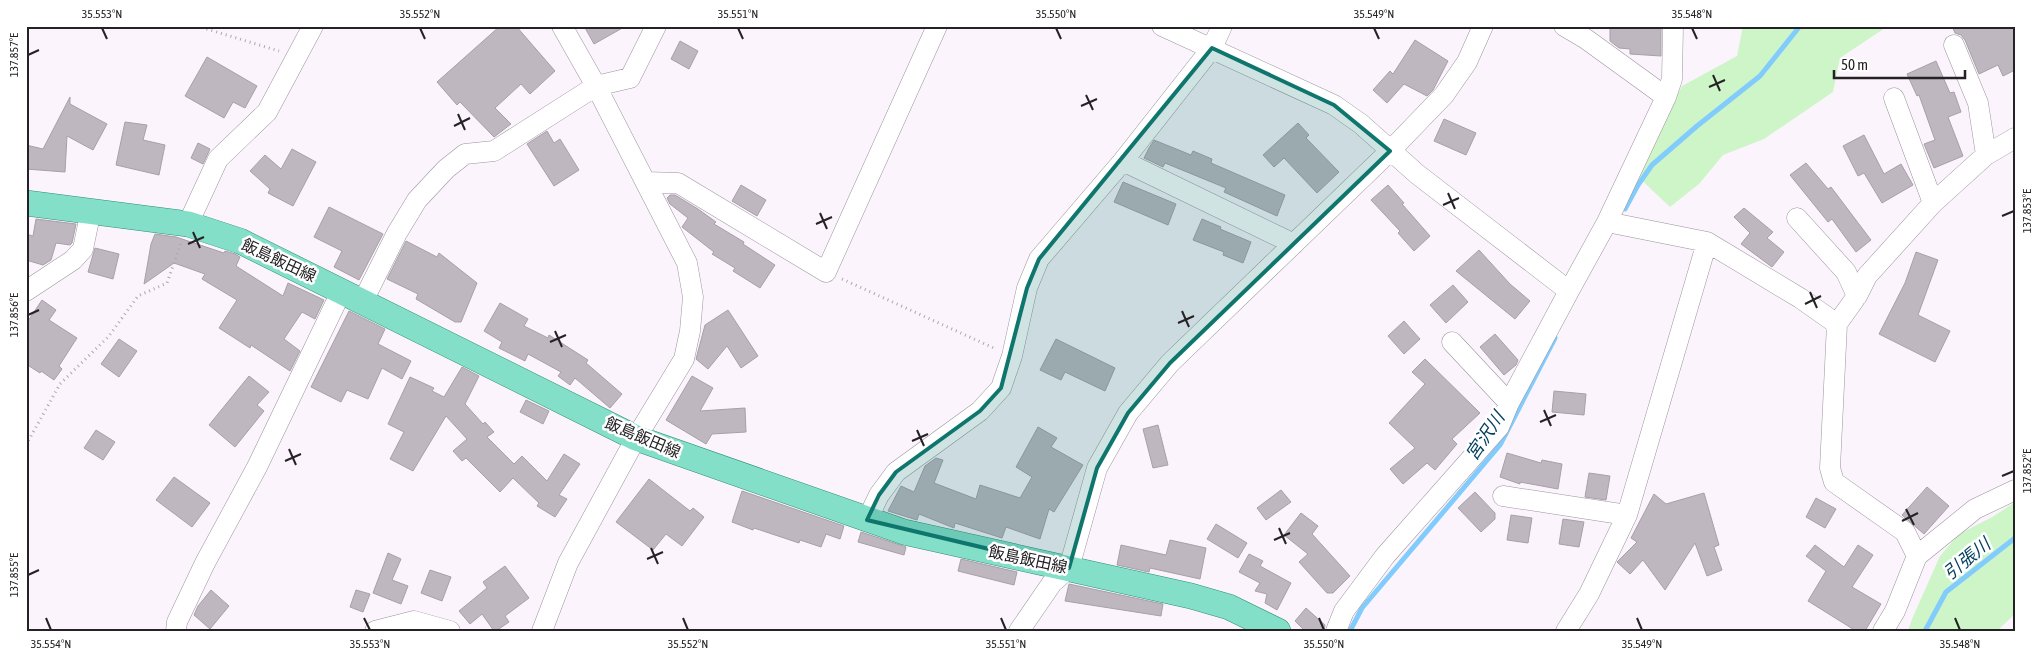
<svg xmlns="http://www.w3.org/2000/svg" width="2041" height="657" viewBox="0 0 2041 657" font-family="'Asap Condensed','Noto Sans JP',sans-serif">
  <rect width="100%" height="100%" fill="#fcf4fd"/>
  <path fill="#cef5c7" d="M1743,26H1888L1840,58L1833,92L1764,139L1723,155L1699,184L1670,207L1635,174L1682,86L1737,56Z
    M2015,502V614L2001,627L1998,631H1908L1912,619L1940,556L1959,534L1994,516Z"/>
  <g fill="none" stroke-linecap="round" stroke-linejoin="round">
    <path stroke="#81ccfc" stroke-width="5" d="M1625,209L1638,185L1652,165L1697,126L1760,76L1800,26
      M1350,631L1362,608L1500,445L1555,338
      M1925,631L1946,592L2015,538"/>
  </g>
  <path fill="#beb7bf" stroke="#a8a0a9" d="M500,26H516L555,71L530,94L521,84L495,108L511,124L494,137L460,102L457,105L437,82Z
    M584,26H626L594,44Z
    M1610,26L1661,27V56L1630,54V49L1619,48L1610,41Z
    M1952,26H2015V70L2003,76L1998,65L1979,74L1965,40L1961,35L1955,33Z
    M1415,40L1448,61L1433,90L1427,96L1404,84L1387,103L1373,90L1390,71L1393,74Z
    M680,41L698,51L689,69L671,59Z
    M207,57L257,86L245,108L233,102L224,118L185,96Z
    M1936,61L1950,93L1954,92L1961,112L1948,117L1963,156L1934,168L1924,144L1935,140L1919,95L1917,96L1907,74Z
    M70,97V104L107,124L93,150L67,136L65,172L26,169V145L43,149Z
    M1444,119L1476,133L1466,155L1434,141Z
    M125,122L147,125L143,140L165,145L159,175L116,165Z
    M1298,123L1309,135L1306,138L1339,172L1317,193L1284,158L1274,167L1263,155Z
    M547,131L554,143L560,139L579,170L554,186L527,144Z
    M1864,135L1884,174L1901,164L1913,185L1882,203L1864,173L1858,176L1843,146Z
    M1154,140L1191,155L1193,151L1212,159L1211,163L1285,195L1277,216L1224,192L1226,188L1165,163L1163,167L1144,158L1149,148Z
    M198,143L210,149L203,164L191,158Z
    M292,149L316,162L293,206L268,193L270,189L250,171L265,155L281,169Z
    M1806,163L1828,189L1831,187L1871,240L1856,252L1832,219L1828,222L1790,175Z
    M1123,182L1176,204L1168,225L1114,202Z
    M741,185L766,200L757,216L732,201Z
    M1388,185L1404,203L1402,204L1430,236L1414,251L1398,233L1400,231L1371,200Z
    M670,195H675L698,209L716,222L714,224L744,242L743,244L775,265L760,288L733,271L735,268L712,254L714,252L682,227L688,218L670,204L667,198Z
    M329,207L383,234L359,280L334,267L342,251L314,237Z
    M1744,208L1773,232L1767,238L1784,252L1772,267L1741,244L1750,233L1734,217Z
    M36,219L76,224L72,243L70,245L56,243L51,260L43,265L26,260V234L33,236Z
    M1202,219L1221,227L1220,229L1251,242L1243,263L1223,255L1224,252L1193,240Z
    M155,234L176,237L224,253L225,251L235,254L240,257L236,266L283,296L288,283L324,300L315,319L302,312L284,339L300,351L290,371L251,345L250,348L219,328L237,300L202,279L205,274L174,263L144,284L151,244Z
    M406,241L437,257L439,253L477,283L461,322H455L416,299L418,294L387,279Z
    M95,248L119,254L113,279L88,272Z
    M1479,250L1510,284L1530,301L1515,319L1456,271Z
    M1916,252L1938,260L1918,315L1950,331L1935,362L1879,334L1905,283Z
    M1453,285L1468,302L1446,323L1430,305Z
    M42,300L56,310L49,320L77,338L59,366L62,369L54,380L41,371L40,373L26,364V324Z
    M500,303L528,319L524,326L548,338L549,335L588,360L586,363L622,394L610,408L575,378L570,385L558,376L561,372L528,354L525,361L499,348L502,342L484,331Z
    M728,310L758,356L741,368L727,346L708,369L696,359L705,325Z
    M349,311L385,329L378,344L411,361L402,379L382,368L368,399L347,390L341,402L311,387Z
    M1404,321L1420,339L1404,354L1388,336Z
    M1495,334L1518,360L1516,365L1504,375L1480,347Z
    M119,339L137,351L119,377L101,364Z
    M1056,339L1115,368L1105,391L1065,372L1061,380L1040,370Z
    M1425,359L1480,413L1452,439L1457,444L1435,470L1427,463L1403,484L1390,469L1415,448L1389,423L1425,384L1412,372Z
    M462,367L479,376L465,404L483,424L485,422L494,432L487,437L514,464L522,456L547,481L564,454L580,464L559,495L567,499L555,517L537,506L539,503L513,478L500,492L466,458L462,461L453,451L467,439L446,416L413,471L390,459L404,432L388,424L410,377L434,388L432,391L444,397Z
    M249,376L269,392L257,405L264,411L235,447L209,425Z
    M692,376L713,388L700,411L745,408L746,432L712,434L706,444L666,420Z
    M1554,391L1586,394L1584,415L1552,412Z
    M526,400L549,411L543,424L520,412Z
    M1158,425L1168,465L1153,468L1143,429Z
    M1038,427L1057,438L1051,447L1083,465L1054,512L1049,509L1040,539L1006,527L1002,538L955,523L954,528L919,514L917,520L888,511L901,486L914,492L925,466L936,458L943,460L934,483L976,499L980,485L1020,498L1032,477L1016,467Z
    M96,430L115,442L103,460L84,448Z
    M1507,453L1541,463L1542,460L1562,464L1558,489L1520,482V484L1500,477Z
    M1589,473L1610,476L1606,500L1585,497Z
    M174,477L210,503L192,527L156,500Z
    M649,479L690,511L693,508L704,517L682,546L666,534L653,550L616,522Z
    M1927,487L1949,506L1924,534L1902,515Z
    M1281,490L1291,502L1266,520L1257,508Z
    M742,491L844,526L840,539L826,534L821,547L800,540L799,543L754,528L753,530L732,522Z
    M1475,492L1495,513V519L1481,532L1458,508Z
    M1704,493L1719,545L1714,547L1722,570L1707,576L1695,543L1665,590L1643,560L1630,574L1617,562L1637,542L1631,538L1654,494L1666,504Z
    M1816,498L1836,509L1825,528L1806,517Z
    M1301,513L1318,526L1312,534L1350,576L1333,593H1327L1299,562L1308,554L1284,535Z
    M1511,515L1532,518L1528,543L1507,540Z
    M1563,519L1584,522L1579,547L1559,544Z
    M1216,524L1247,543L1238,558L1207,539Z
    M861,532L906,547L904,555L858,542Z
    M1170,540L1206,548L1200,579L1150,568L1149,572L1117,565L1121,545L1166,555Z
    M1815,545L1844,567L1858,545L1873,555L1852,587L1881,604L1865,631H1856L1808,601L1826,571L1806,556Z
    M388,553L401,559L392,580L408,586L401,604L373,593Z
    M1249,554L1263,561L1260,566L1291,583L1277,610L1265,603L1267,594L1255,591L1260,583L1239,572Z
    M961,559L1017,572L1014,585L958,571Z
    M505,566L529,598L505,616L509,622L496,631H494L482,614L470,624L459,611L487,588L483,582Z
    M430,570L451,577L442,601L421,593Z
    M1069,584L1163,604L1161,616L1065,601Z
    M211,590L229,606L210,629L194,615L198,606Z
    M356,590L370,594L363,612L350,607Z
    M1306,608L1325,625L1324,631H1305L1295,621Z"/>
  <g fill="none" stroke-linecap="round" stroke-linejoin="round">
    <defs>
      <path id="minor" d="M1162,26L1334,105L1361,124L1417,174L1569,291L1607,222L1707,242L1800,298L1837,324L1830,468L1834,482L1905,532L1917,556L1895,611L1883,631
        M1564,26L1586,39L1666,97L1607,222
        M1954,45L1978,103L1986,155
        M1666,97L1672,79L1673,26
        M1894,98L1933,203
        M1123,161L1294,244
        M646,182L678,183L826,272L937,26
        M1797,218L1846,272L1857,296
        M188,224L218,159L267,112L313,26
        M26,291L73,260L83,249L91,210
        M363,301L397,233L417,200L446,169L465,154L494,151L596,86L630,78L656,26
        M1837,324L1857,296L1867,276L1933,203L1986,155L2015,138
        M1452,342L1509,403
        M1503,496L1627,515
        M867,520L879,495L896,472L980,411L1001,388L1012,356L1027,288L1039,259L1123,161L1212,48L1222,26
        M1917,556L1975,509L2015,490
        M176,631L177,622L205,563L257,467L342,290
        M375,631L414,621L450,631
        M542,631L568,563L636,438L684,359L690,331L693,297L687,263L596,86L562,26
        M1019,631L1052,583L1069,568L1097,468L1128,413L1170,363L1390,151L1444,95L1467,62L1483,26
        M1336,631L1344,611L1385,556L1499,427L1509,403L1569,291
        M1566,631L1589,594L1627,515L1707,242"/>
      <path id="major" d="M26,203L188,224L240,241L636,438L904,532L1191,596L1229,607L1278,631"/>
    </defs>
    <use href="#minor" stroke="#9b949c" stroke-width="21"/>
    <use href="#major" stroke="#2d8f78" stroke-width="26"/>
    <path stroke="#aea7ae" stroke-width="3" stroke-dasharray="1 4" stroke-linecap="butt" d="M197,26L279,51
      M842,279L996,349
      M26,445L60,384L109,336L138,296L167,283L181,243"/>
    <use href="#minor" stroke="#fff" stroke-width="20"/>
    <use href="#major" stroke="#84dfc9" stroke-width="25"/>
  </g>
  <path fill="#0f766e" fill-opacity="0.2" stroke="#0f766e" stroke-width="4" stroke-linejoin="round" d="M1212,48L1334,105L1390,151L1170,363L1128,413L1097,468L1069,568L867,520L879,495L896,472L980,411L1001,388L1027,288L1039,259Z"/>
  <path fill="none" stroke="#252225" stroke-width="2" d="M102,28L107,39M420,28L425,39M738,28L743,39M1056,28L1061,39M1374,28L1379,39M1692,28L1697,39M28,55L39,50M1713,75L1720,91M1709,87L1725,80M1086,95L1093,110M1081,106L1097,99M458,114L465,130M454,126L470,118M1448,193L1455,209M1443,205L1459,198M820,213L827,229M2002,216L2014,211M816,224L832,217M193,232L200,248M188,244L204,237M1810,292L1817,308M1805,304L1821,296M1182,311L1189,327M28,315L39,310M1178,323L1194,316M555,331L562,347M550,342L566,335M1544,410L1551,426M1540,422L1556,415M917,430L924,446M912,441L928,434M289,449L296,465M285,461L301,454M2002,476L2014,471M1906,509L1914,525M1902,521L1918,513M1279,528L1286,544M1274,540L1290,533M651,548L658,564M647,559L663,552M28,575L39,570M46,618L51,630M364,618L370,630M683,618L688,630M1001,618L1006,630M1319,618L1324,630M1637,618L1642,630M1955,618L1960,630"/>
  <g text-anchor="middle" stroke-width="5" stroke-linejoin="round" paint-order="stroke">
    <g font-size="16" fill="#252225" stroke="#fff">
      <text transform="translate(279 260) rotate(25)" y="6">飯島飯田線</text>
      <text transform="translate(643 437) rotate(23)" y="6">飯島飯田線</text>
      <text transform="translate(1028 559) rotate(12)" y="6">飯島飯田線</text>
    </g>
    <g font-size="18" font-style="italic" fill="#003e5d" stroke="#fff">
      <text transform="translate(1485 436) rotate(-56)" y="6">宮沢川</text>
      <text transform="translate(1967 559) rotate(-39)" y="6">引張川</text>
    </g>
  </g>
  <rect width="2041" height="657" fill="none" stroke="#ffffff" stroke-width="55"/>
  <path d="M1834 70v8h131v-8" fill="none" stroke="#252225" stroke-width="2.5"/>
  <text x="1841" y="70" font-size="15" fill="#252225" stroke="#ffffff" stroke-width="4" paint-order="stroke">50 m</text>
  <rect x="28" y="28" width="1986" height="602" fill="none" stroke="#252225" stroke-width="2"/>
  <g font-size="12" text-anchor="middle" fill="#252225">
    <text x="102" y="18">35.553°N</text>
    <text x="420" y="18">35.552°N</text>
    <text x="738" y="18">35.551°N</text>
    <text x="1056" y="18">35.550°N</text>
    <text x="1374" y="18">35.549°N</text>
    <text x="1692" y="18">35.548°N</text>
    <text transform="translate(14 55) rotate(-90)" y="4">137.857°E</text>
    <text transform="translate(2027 211) rotate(-90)" y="4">137.853°E</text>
    <text transform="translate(14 315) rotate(-90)" y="4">137.856°E</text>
    <text transform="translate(2027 471) rotate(-90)" y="4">137.852°E</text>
    <text transform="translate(14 575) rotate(-90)" y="4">137.855°E</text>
    <text x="51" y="648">35.554°N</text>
    <text x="370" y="648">35.553°N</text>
    <text x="688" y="648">35.552°N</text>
    <text x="1006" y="648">35.551°N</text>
    <text x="1324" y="648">35.550°N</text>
    <text x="1642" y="648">35.549°N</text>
    <text x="1960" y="648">35.548°N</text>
  </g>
</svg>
